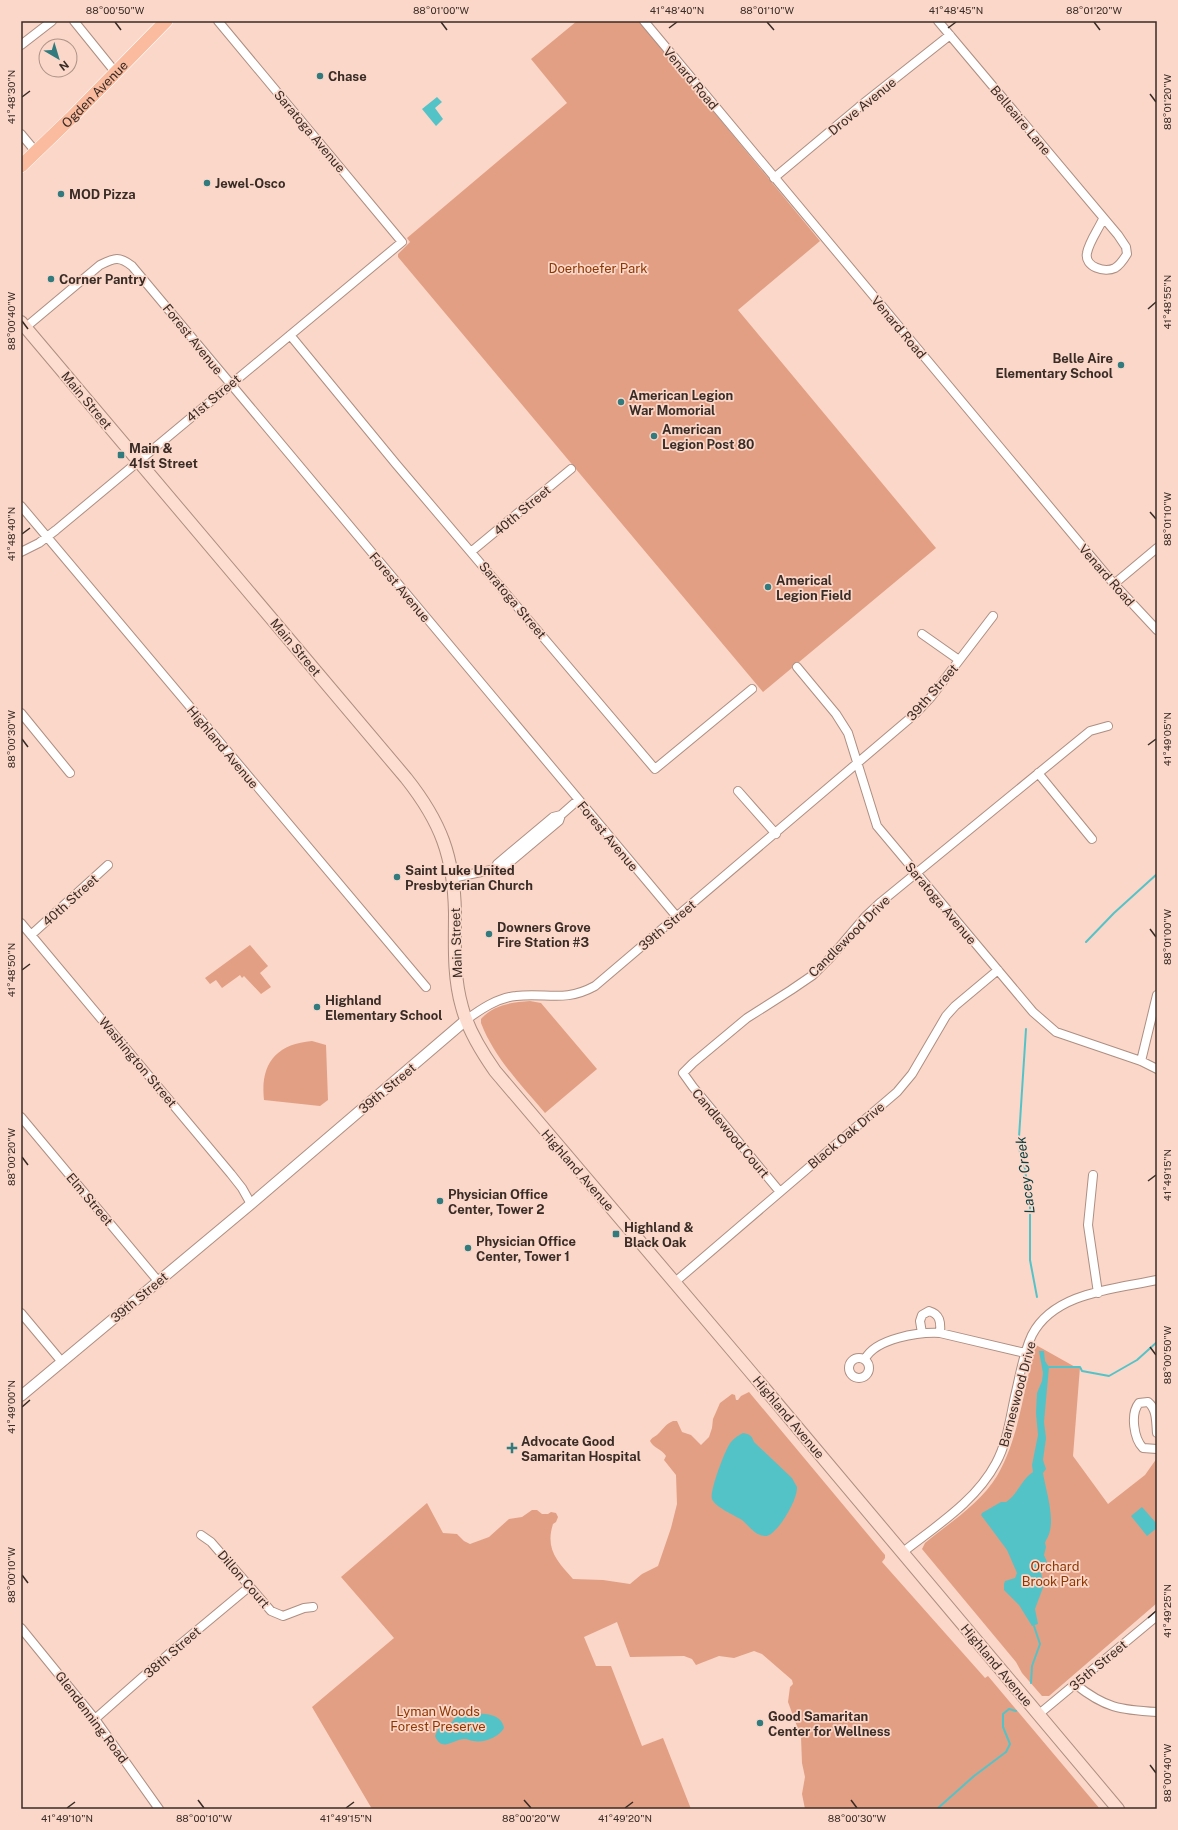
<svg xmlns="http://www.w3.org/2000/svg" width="1178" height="1830" viewBox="0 0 1178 1830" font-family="'Public Sans',sans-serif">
  <rect width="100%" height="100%" fill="#fad7c8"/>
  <path fill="#e29f83" d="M577,21H639L820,241L738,310L936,548L763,692L398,257V254L410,242L407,238L567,103L531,59Z
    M250,945L268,966L260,973L271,987L261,994L244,976L242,978L240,975L222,988L216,980L210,984L205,978Z
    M530,1001L541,1003L597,1069L545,1113C521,1085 494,1057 481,1023V1019C493,1005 512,1002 530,1001Z
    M312,1041L326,1045L328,1100L320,1106L264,1100C260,1064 276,1044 312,1041Z
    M1036,1345L1077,1368L1080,1367L1073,1456L1108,1504L1145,1475L1157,1458V1603L1049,1696H1042L1022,1673L1016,1662L922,1549L925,1543C949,1523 980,1504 997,1476C1020,1437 1023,1388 1036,1345Z
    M749,1392L885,1555V1558L882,1562L985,1678L988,1676L1100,1809H805L802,1794L805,1777L802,1763L801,1737L788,1702L790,1687L793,1684L792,1680L762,1654L754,1651L734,1658L719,1656L696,1665L692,1659L684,1656L630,1657L617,1622L584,1637L596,1666H611L642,1746L663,1738L691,1809H372L312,1707L394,1638L341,1577L427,1503L443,1533L457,1534L464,1541L470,1544L489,1537L509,1519L522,1517L532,1510H537L542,1514H548L551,1512L556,1513L558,1517L556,1522L553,1524C545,1549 557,1561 573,1579L603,1580L630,1584L642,1574L658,1566L671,1528L677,1504L676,1475L664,1460L666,1456C662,1449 653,1448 650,1441C652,1437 655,1437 658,1434C663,1429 666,1424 673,1421H677L682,1432L691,1435L701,1445L709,1437L712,1428L713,1419L720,1403L732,1394L735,1395L736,1400H738L741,1396Z"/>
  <path fill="#54c3c8" d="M437,97L442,102L435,108L443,119L436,126L422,109Z
    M1039,1351H1044L1045,1361L1049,1367L1044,1422L1046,1438L1043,1460L1046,1469L1043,1473C1046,1491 1055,1517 1049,1534C1048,1538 1046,1539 1045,1543L1046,1547L1044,1555L1047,1562L1041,1573L1044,1585L1035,1609L1038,1624L1032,1626L1019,1605L1004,1590V1584L1005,1581L1015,1578L1017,1573L1007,1550L981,1515L982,1513L1001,1502H1006C1018,1494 1021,1480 1033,1472L1032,1465L1038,1435L1036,1413L1037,1393L1042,1381L1043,1373Z
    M743,1433C750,1434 752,1436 754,1442L792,1478L797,1487C798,1499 779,1532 767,1536C763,1536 759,1535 756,1533C750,1529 747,1524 742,1520C734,1515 715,1507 712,1499C709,1493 725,1449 731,1442C734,1438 739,1435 743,1433Z
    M1142,1507L1157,1524V1528L1147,1536L1131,1516Z
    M461,1714C474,1714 501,1710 504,1728C499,1737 484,1743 474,1741C470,1741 468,1739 465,1739C453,1739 442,1753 435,1736L439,1727L452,1722L457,1715Z"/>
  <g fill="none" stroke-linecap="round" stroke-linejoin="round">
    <path stroke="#54c3c8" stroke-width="2" d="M1086,942L1114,913L1157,874
      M1026,1029L1019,1137L1020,1154L1025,1169L1030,1205V1260L1037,1297
      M1049,1367H1080L1082,1371L1109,1376L1137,1360L1157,1342
      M1031,1683L1032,1666L1040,1644L1034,1626
      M937,1809L974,1776L1006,1752L1010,1744L1003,1727V1714L1009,1709L1016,1711"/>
    <defs>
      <path id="minor" d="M74,21L116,73
        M644,21L1114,584L1157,630
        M938,21L1118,235L1126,247L1127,254C1124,259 1120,265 1115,268C1105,273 1084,267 1087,253C1089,242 1098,230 1103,219
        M21,45L52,21
        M21,134L36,152
        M774,178L859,107L950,35
        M26,327L100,265C115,258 119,256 132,266L677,917
        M290,335L396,464L655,769L752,689
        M21,506L426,987
        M472,551L571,469
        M21,552L39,543L56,530L402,242L218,21
        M1114,584L1157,548
        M922,634L959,660
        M797,667L836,714L848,733L877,826L1033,1012L1056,1032L1141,1061L1157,1069
        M21,713L70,773
        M1038,773L1092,839
        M738,791L776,834
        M496,868L497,864L553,817L561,815L578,800
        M452,878L496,869L509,863L559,821L561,815
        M21,923L231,1174L242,1188L251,1204
        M31,935L108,865
        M466,1020C481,1009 497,998 516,996C546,992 564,1003 595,986L915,714L931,697L993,616
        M1141,1061L1157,995
        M21,1117L158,1281
        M1093,1175L1088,1225L1098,1293
        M780,1192L693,1087L683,1073L693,1063L747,1018L791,990L813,975L831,957L865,917L881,902L1090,731L1108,726
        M675,1282L897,1092L912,1074L946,1016L955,1006L998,970
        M21,1313L62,1362
        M922,1333L920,1321L922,1315L929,1311C940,1314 941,1322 940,1333
        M849 1368a10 10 0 1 1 20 0a10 10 0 1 1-20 0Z
        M865,1359C876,1338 919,1332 940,1333L1025,1353
        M1157,1433C1156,1422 1157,1409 1148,1402L1139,1403C1130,1414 1134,1439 1143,1448L1157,1449
        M201,1535L211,1542L271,1611L283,1616L304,1608L313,1607
        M903,1552C936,1526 976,1501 996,1463C1007,1443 1010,1419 1015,1396C1020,1376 1023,1354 1032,1335C1054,1292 1115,1289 1157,1280
        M21,1628L95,1719L159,1809
        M1075,1684C1105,1708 1120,1710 1157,1712
        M1039,1714L1157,1616
        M95,1719L171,1652L249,1587"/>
      <path id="tertiary" d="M21,1396L251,1204L466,1020"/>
      <path id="secondary" d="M21,322L406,778C441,822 454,857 455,913C455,944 453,976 462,1007C468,1030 481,1051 495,1071L749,1370L1118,1809"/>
      <g id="primary">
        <path id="s1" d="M21,166L71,118L166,21"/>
      </g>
    </defs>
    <use href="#minor" stroke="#ae8e81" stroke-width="10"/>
    <use href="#tertiary" stroke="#ae8e81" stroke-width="12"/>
    <use href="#secondary" stroke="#ae8e81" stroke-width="14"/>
    <use href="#primary" stroke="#fff" stroke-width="14"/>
    <use href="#minor" stroke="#fff" stroke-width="8"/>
    <use href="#tertiary" stroke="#fff" stroke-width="10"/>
    <use href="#secondary" stroke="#fdddcf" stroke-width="12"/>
    <use href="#primary" stroke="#fabb9e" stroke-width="13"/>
  </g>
  <path fill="none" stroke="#392c26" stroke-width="1.5" d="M115,22L121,30M441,22L447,30M767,22L774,30M1094,22L1100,30M669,28L677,22M948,28L956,22M1150,94L1156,102M22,97L30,91M1148,309L1156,302M22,321L28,329M1150,512L1156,519M22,534L30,528M22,739L28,747M1148,745L1156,739M1150,929L1156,937M22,970L30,964M22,1157L28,1165M1148,1181L1156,1175M1150,1347L1156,1355M22,1407L30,1400M22,1575L28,1583M1148,1618L1156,1611M1150,1765L1156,1773M198,1800L204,1808M524,1800L531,1808M851,1800L857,1808M67,1808L75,1802M346,1808L354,1802M625,1808L633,1802"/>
  <g fill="#317b7e" stroke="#fad7c8" stroke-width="1.5">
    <circle cx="320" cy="76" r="4"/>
    <circle cx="207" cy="183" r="4"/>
    <circle cx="61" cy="194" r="4"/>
    <circle cx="51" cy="279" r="4"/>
    <circle cx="1121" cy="365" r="4"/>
    <circle cx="621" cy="402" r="4"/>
    <circle cx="654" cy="436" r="4"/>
    <rect x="117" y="451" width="8" height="8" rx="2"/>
    <circle cx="768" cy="587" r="4"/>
    <circle cx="397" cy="877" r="4"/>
    <circle cx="489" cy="934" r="4"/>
    <circle cx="317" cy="1007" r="4"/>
    <circle cx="440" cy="1201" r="4"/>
    <rect x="612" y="1230" width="8" height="8" rx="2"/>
    <circle cx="468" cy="1248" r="4"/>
    <path d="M510 1442h4v4h4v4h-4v4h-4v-4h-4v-4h4z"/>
    <circle cx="760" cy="1723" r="4"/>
  </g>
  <g text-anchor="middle" stroke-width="3.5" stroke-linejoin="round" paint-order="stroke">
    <g font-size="13" font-weight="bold" fill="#392c26" stroke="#fad7c8" text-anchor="start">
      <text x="328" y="81">Chase</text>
      <text x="215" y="188">Jewel-Osco</text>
      <text x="69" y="199">MOD Pizza</text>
      <text x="59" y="284">Corner Pantry</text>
      <text x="1113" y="363" text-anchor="end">Belle Aire<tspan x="1113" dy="15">Elementary School</tspan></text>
      <text x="629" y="400">American Legion<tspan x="629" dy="15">War Momorial</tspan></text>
      <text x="662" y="434">American<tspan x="662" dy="15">Legion Post 80</tspan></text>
      <text x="129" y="453">Main &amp;<tspan x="129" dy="15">41st Street</tspan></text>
      <text x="776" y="585">Americal<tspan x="776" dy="15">Legion Field</tspan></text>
      <text x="405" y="875">Saint Luke United<tspan x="405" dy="15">Presbyterian Church</tspan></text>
      <text x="497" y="932">Downers Grove<tspan x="497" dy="15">Fire Station #3</tspan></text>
      <text x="325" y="1005">Highland<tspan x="325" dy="15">Elementary School</tspan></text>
      <text x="448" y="1199">Physician Office<tspan x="448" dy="15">Center, Tower 2</tspan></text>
      <text x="624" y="1232">Highland &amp;<tspan x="624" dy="15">Black Oak</tspan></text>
      <text x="476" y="1246">Physician Office<tspan x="476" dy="15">Center, Tower 1</tspan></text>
      <text x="521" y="1446">Advocate Good<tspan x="521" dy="15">Samaritan Hospital</tspan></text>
      <text x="768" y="1721">Good Samaritan<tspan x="768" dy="15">Center for Wellness</tspan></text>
    </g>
    <g font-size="13" fill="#392c26" stroke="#fad7c8">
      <text transform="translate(691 78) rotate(50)" y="5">Venard Road</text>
      <text dy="5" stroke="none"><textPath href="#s1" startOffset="103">Ogden Avenue</textPath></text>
      <text transform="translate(862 106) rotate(-39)" y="5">Drove Avenue</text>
      <text transform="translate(1021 120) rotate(50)" y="5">Belleaire Lane</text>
      <text transform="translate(310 131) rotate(50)" y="5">Saratoga Avenue</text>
      <text transform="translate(899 327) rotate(50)" y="5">Venard Road</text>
      <text transform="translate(193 339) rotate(51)" y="5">Forest Avenue</text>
      <text transform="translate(213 398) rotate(-40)" y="5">41st Street</text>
      <text transform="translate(87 400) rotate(50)" y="5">Main Street</text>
      <text transform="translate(522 510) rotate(-40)" y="5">40th Street</text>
      <text transform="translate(1107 575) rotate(49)" y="5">Venard Road</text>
      <text transform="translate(400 587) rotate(50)" y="5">Forest Avenue</text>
      <text transform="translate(513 600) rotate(50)" y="5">Saratoga Street</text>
      <text transform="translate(296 647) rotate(50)" y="5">Main Street</text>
      <text transform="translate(932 692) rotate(-49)" y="5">39th Street</text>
      <text transform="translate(223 747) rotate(50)" y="5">Highland Avenue</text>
      <text transform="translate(608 836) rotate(50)" y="5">Forest Avenue</text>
      <text transform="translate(70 900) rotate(-42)" y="5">40th Street</text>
      <text transform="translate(941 903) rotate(50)" y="5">Saratoga Avenue</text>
      <text transform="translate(667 925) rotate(-40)" y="5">39th Street</text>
      <text transform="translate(849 936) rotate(-45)" y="5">Candlewood Drive</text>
      <text transform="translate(456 943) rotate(-92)" y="5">Main Street</text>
      <text transform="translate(138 1062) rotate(50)" y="5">Washington Street</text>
      <text transform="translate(387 1088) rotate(-40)" y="5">39th Street</text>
      <text transform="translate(731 1133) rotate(50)" y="5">Candlewood Court</text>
      <text transform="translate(846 1135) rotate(-40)" y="5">Black Oak Drive</text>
      <text transform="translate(578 1170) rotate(49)" y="5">Highland Avenue</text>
      <text transform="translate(90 1199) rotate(50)" y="5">Elm Street</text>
      <text transform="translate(139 1297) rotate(-40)" y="5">39th Street</text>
      <text transform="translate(1017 1394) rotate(-75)" y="5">Barneswood Drive</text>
      <text transform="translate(789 1417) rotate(50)" y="5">Highland Avenue</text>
      <text transform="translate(244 1579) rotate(49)" y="5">Dillon Court</text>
      <text transform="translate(172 1652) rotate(-41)" y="5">38th Street</text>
      <text transform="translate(997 1665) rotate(50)" y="5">Highland Avenue</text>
      <text transform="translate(1098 1665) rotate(-40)" y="5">35th Street</text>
      <text transform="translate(92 1717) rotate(53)" y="5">Glendenning Road</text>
    </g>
    <g font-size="13" fill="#8f3702" stroke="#fad7c8">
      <text x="598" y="273">Doerhoefer Park</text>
      <text x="1055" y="1571">Orchard<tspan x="1055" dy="15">Brook Park</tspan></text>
      <text x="438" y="1716">Lyman Woods<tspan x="438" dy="15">Forest Preserve</tspan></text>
    </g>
    <g font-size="14" font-style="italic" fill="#053c3e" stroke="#fad7c8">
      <text transform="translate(1025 1175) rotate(-97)" y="5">Lacey Creek</text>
    </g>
  </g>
  <rect width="1178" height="1830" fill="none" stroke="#fad7c8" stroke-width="44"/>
  <g transform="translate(58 58) rotate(142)"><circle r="19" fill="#fad7c8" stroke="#ad9387"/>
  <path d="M0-3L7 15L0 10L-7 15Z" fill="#317b7e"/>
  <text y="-6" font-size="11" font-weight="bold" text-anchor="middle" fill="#392c26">N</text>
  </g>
  <rect x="22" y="22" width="1134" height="1786" fill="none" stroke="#392c26" stroke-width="1.5"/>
  <g font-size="10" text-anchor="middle" fill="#392c26">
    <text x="115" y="14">88°00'50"W</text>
    <text x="441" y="14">88°01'00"W</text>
    <text x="677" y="14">41°48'40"N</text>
    <text x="767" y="14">88°01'10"W</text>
    <text x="956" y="14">41°48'45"N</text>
    <text x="1094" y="14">88°01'20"W</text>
    <text transform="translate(11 97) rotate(-90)" y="4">41°48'30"N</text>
    <text transform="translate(1167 102) rotate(-90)" y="4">88°01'20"W</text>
    <text transform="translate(1167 302) rotate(-90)" y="4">41°48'55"N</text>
    <text transform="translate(11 321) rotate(-90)" y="4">88°00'40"W</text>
    <text transform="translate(1167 519) rotate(-90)" y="4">88°01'10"W</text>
    <text transform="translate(11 534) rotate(-90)" y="4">41°48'40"N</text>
    <text transform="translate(1167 739) rotate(-90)" y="4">41°49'05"N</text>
    <text transform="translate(11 739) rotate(-90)" y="4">88°00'30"W</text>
    <text transform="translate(1167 937) rotate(-90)" y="4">88°01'00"W</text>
    <text transform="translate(11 970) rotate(-90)" y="4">41°48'50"N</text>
    <text transform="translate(11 1157) rotate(-90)" y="4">88°00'20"W</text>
    <text transform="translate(1167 1175) rotate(-90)" y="4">41°49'15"N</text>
    <text transform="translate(1167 1355) rotate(-90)" y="4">88°00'50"W</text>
    <text transform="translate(11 1407) rotate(-90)" y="4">41°49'00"N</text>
    <text transform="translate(11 1575) rotate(-90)" y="4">88°00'10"W</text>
    <text transform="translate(1167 1611) rotate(-90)" y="4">41°49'25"N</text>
    <text transform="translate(1167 1773) rotate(-90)" y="4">88°00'40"W</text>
    <text x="67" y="1822">41°49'10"N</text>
    <text x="204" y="1822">88°00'10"W</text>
    <text x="346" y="1822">41°49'15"N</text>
    <text x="531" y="1822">88°00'20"W</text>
    <text x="625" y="1822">41°49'20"N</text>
    <text x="857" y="1822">88°00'30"W</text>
  </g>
</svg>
